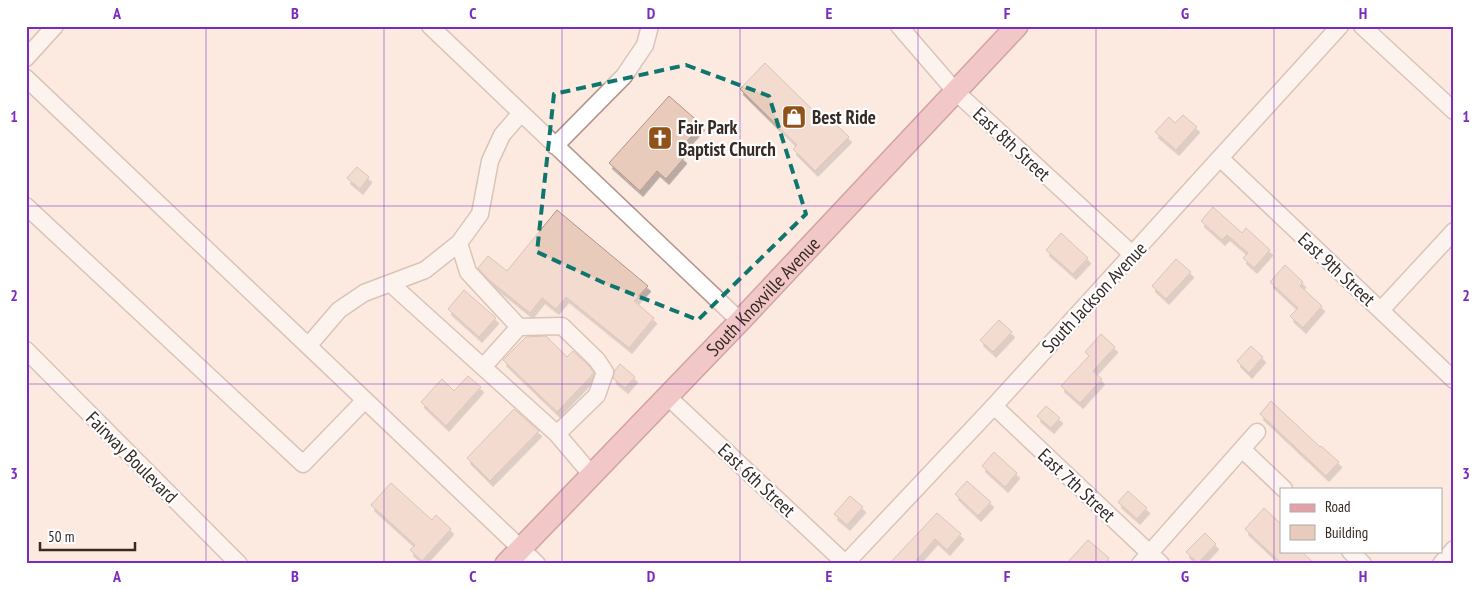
<svg xmlns="http://www.w3.org/2000/svg" width="1480" height="590" viewBox="0 0 1480 590" font-family="'PT Sans Narrow',sans-serif">
  <defs>
    <filter id="shadow"><feDropShadow dx="3" dy="5.5" stdDeviation="0" flood-color="#0004"/></filter>
  </defs>
  <rect width="100%" height="100%" fill="#fce9e0"/>
  <path fill="#e9cbbc" stroke="#b19486" filter="url(#shadow)" d="M765,63L822,119L826,115L849,137L815,171L793,149L797,145L740,89Z
    M669,96L702,125L677,152L684,158L666,179L657,171L640,191L609,163Z
    M1183,115L1197,127L1176,150L1155,132L1169,117L1175,123Z
    M357,167L369,177L360,189L347,178Z
    M1213,207L1242,233L1246,228L1270,250L1254,268L1243,258L1248,253L1227,235L1222,240L1201,221Z
    M557,210L648,286L634,301L654,318L629,348L566,297L556,309L542,298L530,313L489,280L478,268L488,256L507,271Z
    M1061,233L1088,258L1073,274L1046,250Z
    M1176,259L1191,272L1166,299L1152,286Z
    M1285,265L1303,282L1300,286L1322,306L1303,328L1290,316L1298,308L1270,282Z
    M464,290L496,318L479,337L448,309Z
    M999,320L1012,332L993,352L980,340Z
    M1101,334L1115,347L1093,371L1102,379L1080,403L1061,386L1089,356L1085,352Z
    M546,336L567,357L573,351L589,366L594,373L557,412L503,360L526,337Z
    M1251,346L1263,357L1249,373L1237,361Z
    M620,364L635,377L625,388L613,378L615,370Z
    M468,376L481,387L446,426L421,402L442,379L454,391Z
    M1271,401L1320,447L1321,446L1339,462L1326,476L1260,414Z
    M1046,406L1060,418L1051,428L1037,416Z
    M514,409L539,431L490,481L467,458Z
    M994,452L1017,473L1005,487L982,466Z
    M967,481L991,502L978,516L955,494Z
    M391,483L432,520L436,515L451,529L422,561L410,550L415,545L371,505Z
    M1128,491L1147,508L1137,519L1118,502Z
    M850,496L863,507L847,525L834,514Z
    M1264,508L1281,524V551H1301L1315,564H1282L1245,529Z
    M937,513L961,534L947,550L935,539L913,564H889Z
    M1205,533L1216,544L1198,563L1186,552Z
    M1088,540L1109,558L1104,564H1066Z"/>
  <g fill="none" stroke-linecap="round" stroke-linejoin="round">
    <defs>
      <path id="minor" d="M430,26L740,321
        M899,26L956,92L1133,255
        M1362,26L1454,111
        M26,58L55,26
        M26,78L365,400
        M555,146L624,76L645,45L650,26
        M1220,158L1454,380
        M26,206L303,464L365,400L537,564
        M459,243L468,272L519,327L483,367
        M390,283L557,434L591,474
        M1381,310L1454,231
        M519,327L562,326L597,360L605,372L597,395L557,434
        M308,346L339,310L364,293L425,270L459,243L480,214L490,161L502,135L521,113
        M26,350L239,564
        M667,396L846,564
        M994,406L1161,564
        M1242,449L1284,489
        M1350,551L1363,564
        M845,564L994,406L1340,26
        M1140,564L1257,432
        M1441,564L1454,549"/>
      <g id="major">
        <path id="s1" d="M506,564L740,321L1017,26"/>
      </g>
    </defs>
    <use href="#minor" stroke="#b39688" stroke-width="19"/>
    <use href="#major" stroke="#9d4e54" stroke-width="24"/>
    <use href="#minor" stroke="#fff" stroke-width="16"/>
    <use href="#major" stroke="#e5a1a8" stroke-width="21"/>
  </g>
  <path d="M0 0H1480V590H0ZM686,65L769,96L806,214L698,320L602,282L537,252L554,94Z" fill="#fce9e0" fill-opacity=".55" fill-rule="evenodd"/>
  <path fill="none" stroke="#0f766e" stroke-width="4" stroke-dasharray="10 6" stroke-linejoin="round" d="M686,65L769,96L806,214L698,320L602,282L537,252L554,94Z"/>
  <path fill="none" stroke="#7b2cbf" stroke-width="1" stroke-opacity="0.55" d="M206,26V564M384,26V564M562,26V564M740,26V564M918,26V564M1096,26V564M1274,26V564M26,206H1454M26,384H1454"/>
  <defs>
    <symbol id="shop-square" viewBox="-11 -11 22 22"><rect x="-9" y="-9" width="18" height="18" rx="4" fill="#91521a" stroke="#fff"/><path d="M-5-2.5h2.3a2.7 3.5 0 0 1 5.4 0H5L5.5 6h-11ZM-1.5-2.5h3a1.5 2.3 0 0 0-3 0Z" fill="#fff"/></symbol>
    <symbol id="church-square" viewBox="-11 -11 22 22"><rect x="-9" y="-9" width="18" height="18" rx="4" fill="#91521a" stroke="#fff"/><path d="M-1.2-6h2.4v3.5h3.3v2.4h-3.3V6h-2.4V-.1h-3.3v-2.4h3.3Z" fill="#fff"/></symbol>
  </defs>
  <g fill-rule="evenodd">
    <use href="#shop-square" x="780" y="103" width="28" height="28"/>
    <use href="#church-square" x="646" y="124" width="28" height="28"/>
  </g>
  <g text-anchor="middle" stroke-width="4.5" stroke-linejoin="round" paint-order="stroke">
    <g font-size="19" font-weight="bold" fill="#362a25" stroke="#fff" text-anchor="start">
      <text x="812" y="124">Best Ride</text>
      <text x="678" y="134">Fair Park<tspan x="678" dy="22">Baptist Church</tspan></text>
    </g>
    <g font-size="19" fill="#362a25" stroke="#fff">
      <text transform="translate(1012 144) rotate(43)" y="7">East 8th Street</text>
      <text transform="translate(1337 269) rotate(43)" y="7">East 9th Street</text>
      <text dy="7" stroke="none"><textPath href="#s1" startOffset="371">South Knoxville Avenue</textPath></text>
      <text transform="translate(1094 297) rotate(-47)" y="7">South Jackson Avenue</text>
      <text transform="translate(132 457) rotate(45)" y="7">Fairway Boulevard</text>
      <text transform="translate(757 480) rotate(43)" y="7">East 6th Street</text>
      <text transform="translate(1077 485) rotate(43)" y="7">East 7th Street</text>
    </g>
  </g>
  <rect width="1480" height="590" fill="none" stroke="#ffffff" stroke-width="55"/>
  <rect x="1280" y="488" width="162" height="65" fill="#ffffff" stroke="#afaaa8"/>
  <rect x="1290" y="504" width="25" height="8" fill="#e5a1a8" stroke="#afaaa8"/>
  <text x="1325" y="512" font-size="15" fill="#362a25">Road</text>
  <rect x="1290" y="525" width="25" height="15" fill="#e9cbbc" stroke="#afaaa8"/>
  <text x="1325" y="538" font-size="15" fill="#362a25">Building</text>
  <path d="M40 542v8h95v-8" fill="none" stroke="#362a25" stroke-width="2.5"/>
  <text x="48" y="542" font-size="15" fill="#362a25" stroke="#ffffff" stroke-width="4" paint-order="stroke">50 m</text>
  <rect x="28" y="28" width="1424" height="534" fill="none" stroke="#7b2cbf" stroke-width="2"/>
  <g font-size="16" text-anchor="middle" font-weight="bold" fill="#7b2cbf">
    <text x="117" y="19">A</text>
    <text x="295" y="19">B</text>
    <text x="473" y="19">C</text>
    <text x="651" y="19">D</text>
    <text x="829" y="19">E</text>
    <text x="1007" y="19">F</text>
    <text x="1185" y="19">G</text>
    <text x="1363" y="19">H</text>
    <text x="14" y="122">1</text>
    <text x="1466" y="122">1</text>
    <text x="14" y="301">2</text>
    <text x="1466" y="301">2</text>
    <text x="14" y="479">3</text>
    <text x="1466" y="479">3</text>
    <text x="117" y="582">A</text>
    <text x="295" y="582">B</text>
    <text x="473" y="582">C</text>
    <text x="651" y="582">D</text>
    <text x="829" y="582">E</text>
    <text x="1007" y="582">F</text>
    <text x="1185" y="582">G</text>
    <text x="1363" y="582">H</text>
  </g>
</svg>
